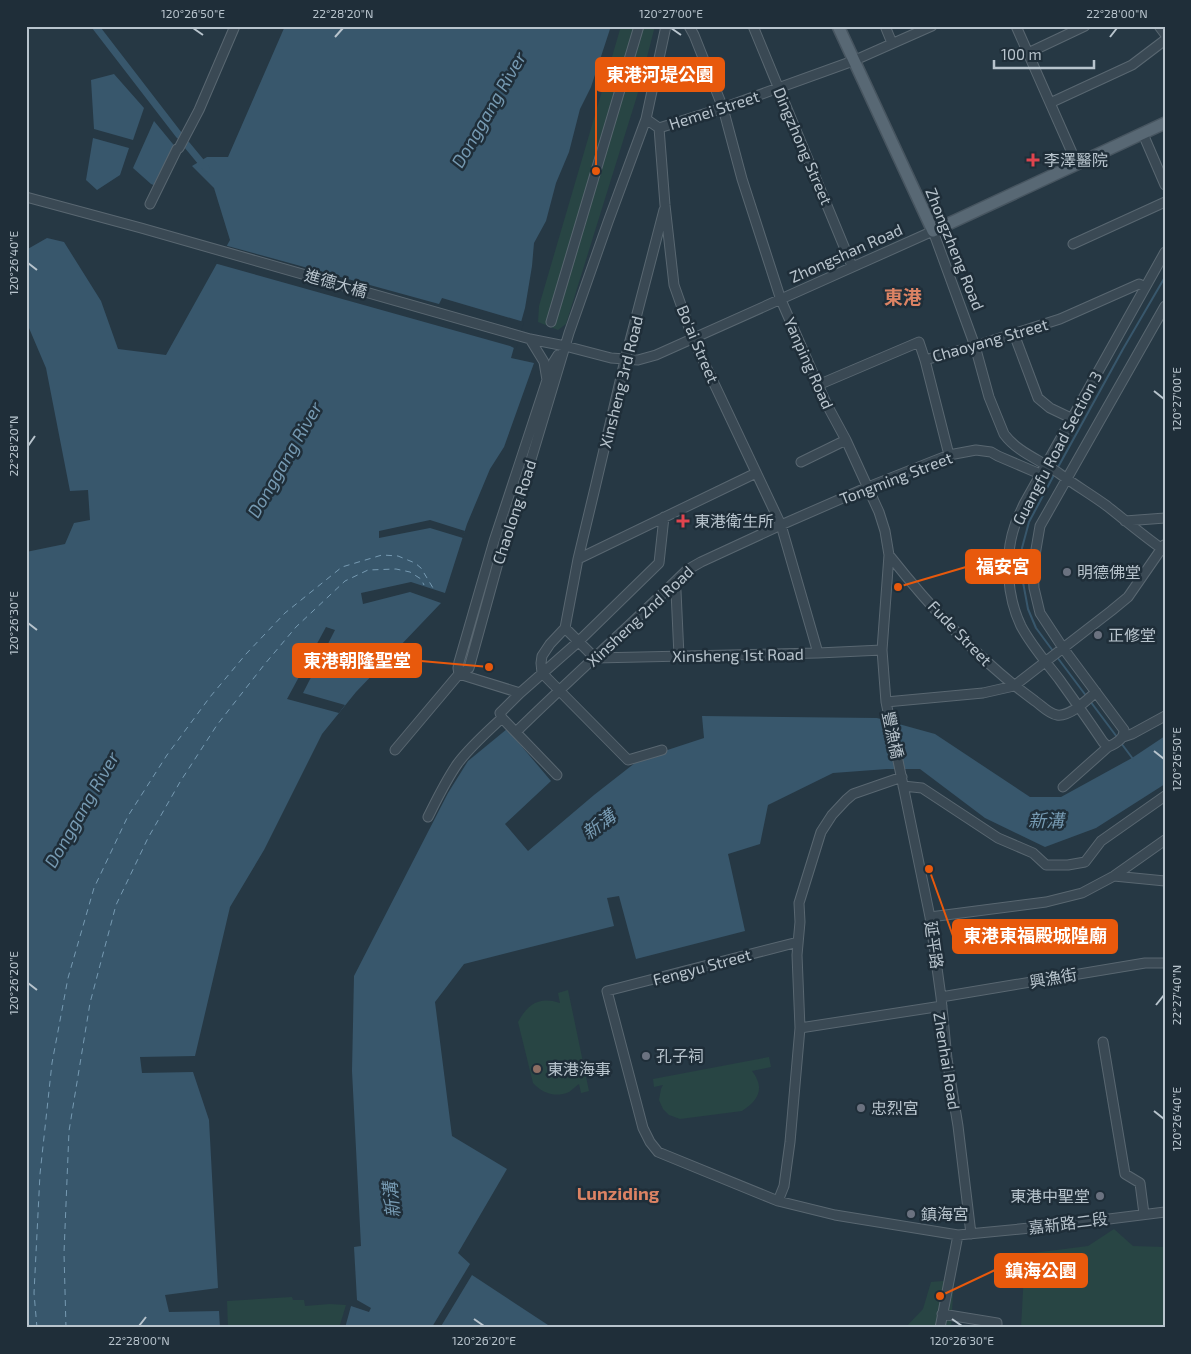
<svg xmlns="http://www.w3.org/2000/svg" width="1191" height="1354" viewBox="0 0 1191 1354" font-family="'Exo 2','Noto Sans TC',sans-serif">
  <rect width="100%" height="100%" fill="#263844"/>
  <path fill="#284544" d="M621,26H655L637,96L566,324L558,330L538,322L539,306Z
    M568,990L589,1091L581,1093L579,1084C576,1086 572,1090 569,1092C555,1098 542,1093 533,1083L518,1022C528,1004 539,996 560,1003L558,993Z
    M769,1057L771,1067L752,1071C765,1088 759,1100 742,1111L680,1119L669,1115L663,1109L659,1100L661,1089L663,1085L654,1087L653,1079Z
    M1114,1229L1133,1246L1165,1247V1328H1021L1025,1254L1088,1246Z
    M954,1280L951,1328H905L923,1309L931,1282Z
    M292,1297L293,1300H304L305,1306L330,1304L346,1305L339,1328H228L227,1301Z"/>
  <path fill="#38576c" d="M285,26H611L591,87L580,109L569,152L556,183L546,221L534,243L532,266L525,308L511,358L534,363L504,447L490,469L467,524L445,593L411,582L361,593L363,604L410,592L441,603L356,692L322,734L264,850L230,907L195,1056L140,1057L142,1073L193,1072L209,1120L218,1288L165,1295L169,1312L219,1311L220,1328H26V552L65,544L74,523L90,520L88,490L70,491L46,368L26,321V250L47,238L64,242L101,301L118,349L166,355L230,240L214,188L192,166L207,157H228Z
    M114,74L144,108L133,140L94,129L91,80Z
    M154,121L177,149L156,186L151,184L133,168Z
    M93,138L129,148L120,175L97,190L86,180Z
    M702,716L877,718L935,734L1030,797H1061L1132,758L1165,736V784L1096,828L1045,847L985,818L920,769H887L833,773L768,805L760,844L728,854L745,931L636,959L619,896L607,898L614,926L464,964L435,1002L452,1136L507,1169L458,1253L470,1264L432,1327L433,1328H345L351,1306L369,1312L371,1308L357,1300L354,1247L361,1246L352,1071L354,976L448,793L468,761L507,729L551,781L505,824L528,851L594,795L640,759L704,738Z
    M472,1275L548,1325L546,1328H440Z"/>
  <path fill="#263844" d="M224,245L439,304L442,298L524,322L516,349L510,346L214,263Z
    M430,520L465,531L463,538L430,528L379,538V531Z
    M326,627L335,630L303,693L345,705L339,713L287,699Z"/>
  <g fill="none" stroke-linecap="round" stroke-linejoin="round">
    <path stroke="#38576c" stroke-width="2" d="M1057,469L1123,349L1165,277
      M1053,651L1036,628L1028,609L1020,566L1022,548L1029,522L1055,473
      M1057,657L1087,697
      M1090,701L1117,737
      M1121,743L1133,759"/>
    <path stroke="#38576c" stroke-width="7" d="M95,26L179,135
      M187,145L206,168"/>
    <path stroke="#769ab2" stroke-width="1" stroke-dasharray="6 5" stroke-linecap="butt" d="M37,1328L34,1293L40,1174L52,1063L68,978L94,888L128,816L167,755L210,697L246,654L285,613L342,567L382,555L398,556L415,563L421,568L433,588
      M66,1328L64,1253L69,1131L90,1003L116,905L148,838L180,782L217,725L264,665L296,627L345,581L368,570L396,569L410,572L421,579L424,585"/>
    <defs>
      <path id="minor" d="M666,26L646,119L659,128L665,205L674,285L693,339L781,525L818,653
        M689,26L694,35L723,108L742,179L781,300L826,403L846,440L879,512L885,531L889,555L882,650L886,702L930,917L941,997L947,1059L958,1126L971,1234
        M753,26L852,266
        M885,26L892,43
        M1016,26L1077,164
        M1159,26L1165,34
        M1028,53L1085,26
        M1050,103L1132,65L1165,40
        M659,128L723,108L853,61L932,26
        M1143,134L1165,185
        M26,197L141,228L530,339L565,346L611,358L638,360L656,355C748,314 840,272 933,231L975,346L989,397L1004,434C1018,453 1041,460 1060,474C1075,485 1092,495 1107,506C1126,521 1145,537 1165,551
        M150,204L177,149L179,148L199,110L235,26
        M1073,244L1165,202
        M1165,252L1024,504C1021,511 1017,518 1015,525C1004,556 1007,597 1021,626C1031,645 1046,662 1059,679C1074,700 1089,721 1103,742L1108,747C1115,744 1125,739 1124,730L1063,648L1040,613L1034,588L1033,567L1040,526L1165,306
        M551,322L639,26
        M1014,334L1038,398L1050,408L1073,419
        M530,339L544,362L547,380
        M925,360L949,455
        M818,385L919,342L925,360L975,346L1060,319L1139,284L1145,287
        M801,462L846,440
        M1125,521L1165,518
        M889,555C930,607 981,662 1035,701C1041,705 1049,714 1057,715C1070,717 1087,700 1096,692
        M578,559L756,473
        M671,586L676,591L679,656
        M565,628L595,658L818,653L882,650
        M459,674L458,668L459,662L494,541L547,380L553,363L558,355
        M459,674L520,693
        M886,702L983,693L1014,686L1111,611L1128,597L1164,545
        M502,718L557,775
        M516,732C572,677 631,625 687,570L701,562L781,525L868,487L949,455L976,450L991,452L998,456L1040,474
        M1123,737L1132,734L1165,716
        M395,750L459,674L465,671L469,668L504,541L530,463L569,333L608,222L646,119
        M662,750L628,760L542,673L541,663L542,656L550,644L565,628L578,559L595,488L625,360L664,210
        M903,786L922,788L998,838L1033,853L1046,865H1068L1085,862L1101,841L1165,796
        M1063,787L1108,747
        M428,817C437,799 446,780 458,763C471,746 487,732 502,718L500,713L520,693L578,642L659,563L664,517
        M1114,876L1165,881
        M930,917L1046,902L1082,893L1114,876L1165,840
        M798,942L607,991L643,1128L650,1142L658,1152L778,1201L835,1215L958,1235L1061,1225L1165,1212
        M941,997L1145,963H1165
        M800,1028L797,955L800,922L799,903L821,832L832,815L846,800L853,794L902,777
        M1103,1042L1125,1174L1140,1183L1144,1214
        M778,1201L784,1186L790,1142L800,1028L942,1006
        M942,1314L997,1323V1328
        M940,1328L958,1235"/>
      <path id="major" d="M838,26L933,231L1165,123"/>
    </defs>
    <use href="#minor" stroke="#596771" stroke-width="11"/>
    <use href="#major" stroke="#475560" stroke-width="14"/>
    <use href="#minor" stroke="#3a4954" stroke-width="9"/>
    <use href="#major" stroke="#586874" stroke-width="11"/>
  </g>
  <path fill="none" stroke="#b8c4cd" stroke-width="2" d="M193,28L203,35M671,28L681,35M335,37L343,28M1110,37L1117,28M28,263L37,270M1154,391L1164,399M28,446L35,436M28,623L37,630M1154,751L1164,759M28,983L37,990M1156,1005L1164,995M1154,1111L1164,1119M474,1319L484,1326M952,1319L962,1326M139,1326L146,1317"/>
  <g fill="#e0444e" stroke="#1f2e39" stroke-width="2">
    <path d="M1030.5 152.5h5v5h5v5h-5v5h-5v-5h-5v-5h5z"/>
    <path d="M680.5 513.5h5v5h5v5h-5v5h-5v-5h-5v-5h5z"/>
  </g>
  <g fill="#6b7280" stroke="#1f2e39" stroke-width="2">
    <circle cx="1067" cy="572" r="5"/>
    <circle cx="1098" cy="635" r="5"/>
    <circle cx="646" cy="1056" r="5"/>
    <circle cx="861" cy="1108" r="5"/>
    <circle cx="1100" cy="1196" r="5"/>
    <circle cx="911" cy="1214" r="5"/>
  </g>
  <circle fill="#8d6e63" stroke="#1f2e39" stroke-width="2" cx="537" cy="1069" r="5"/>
  <g text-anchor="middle" stroke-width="5" stroke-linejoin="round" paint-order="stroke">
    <g font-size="16" fill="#b8c4cd" stroke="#1f2e39">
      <text transform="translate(714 110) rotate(-18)" y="6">Hemei Street</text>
      <text transform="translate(803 146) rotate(67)" y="6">Dingzhong Street</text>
      <text transform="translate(955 249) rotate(68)" y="6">Zhongzheng Road</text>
      <text transform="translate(846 253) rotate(-24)" y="6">Zhongshan Road</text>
      <text transform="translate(336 283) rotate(16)" y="6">進德大橋</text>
      <text transform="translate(990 340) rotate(-16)" y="6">Chaoyang Street</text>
      <text transform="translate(698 344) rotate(67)" y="6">Bo'ai Street</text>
      <text transform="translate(809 363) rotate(66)" y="6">Yanping Road</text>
      <text transform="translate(621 382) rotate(-76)" y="6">Xinsheng 3rd Road</text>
      <text transform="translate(1057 448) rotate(-62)" y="6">Guangfu Road Section 3</text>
      <text transform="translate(896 478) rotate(-21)" y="6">Tongming Street</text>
      <text transform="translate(514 512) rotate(-72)" y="6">Chaolong Road</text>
      <text transform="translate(640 616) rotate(-43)" y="6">Xinsheng 2nd Road</text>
      <text transform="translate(960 633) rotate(46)" y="6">Fude Street</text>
      <text transform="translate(738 655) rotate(-1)" y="6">Xinsheng 1st Road</text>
      <text transform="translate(893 735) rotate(78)" y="6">豐漁橋</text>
      <text transform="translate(934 945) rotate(82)" y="6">延平路</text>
      <text transform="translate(702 967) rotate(-15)" y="6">Fengyu Street</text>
      <text transform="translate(1053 978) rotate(-10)" y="6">興漁街</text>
      <text transform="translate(947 1061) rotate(81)" y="6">Zhenhai Road</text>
      <text transform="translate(1068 1223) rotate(-7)" y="6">嘉新路二段</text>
    </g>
    <g font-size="16" fill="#b8c4cd" stroke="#1f2e39" text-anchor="start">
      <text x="1044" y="166">李澤醫院</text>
      <text x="694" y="527">東港衛生所</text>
      <text x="1077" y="578">明德佛堂</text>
      <text x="1108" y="641">正修堂</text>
      <text x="656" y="1062">孔子祠</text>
      <text x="547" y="1075">東港海事</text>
      <text x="871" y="1114">忠烈宮</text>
      <text x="1090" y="1202" text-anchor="end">東港中聖堂</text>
      <text x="921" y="1220">鎮海宮</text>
    </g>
    <g font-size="18" font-style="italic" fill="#769ab2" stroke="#1f2e39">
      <text transform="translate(489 110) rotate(-60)" y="6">Donggang River</text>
      <text transform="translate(285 460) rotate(-60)" y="6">Donggang River</text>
      <text transform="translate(82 810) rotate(-60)" y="6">Donggang River</text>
      <text x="1046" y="827">新溝</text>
      <text transform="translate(599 825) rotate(-36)" y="6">新溝</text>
      <text transform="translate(392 1200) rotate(-96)" y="6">新溝</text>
    </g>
    <g font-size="18" font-weight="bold" fill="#dc8364" stroke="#1f2e39">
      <text x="618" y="1200">Lunziding</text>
    </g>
    <g font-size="19" font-weight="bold" fill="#dc8364" stroke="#1f2e39">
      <text x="903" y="304">東港</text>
    </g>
  </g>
  <path fill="none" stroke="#e8590c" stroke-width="2" d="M596 171L596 74M898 587L966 567M489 667L421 661M929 869L953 936M940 1296L995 1270"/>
  <g fill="#e8590c" stroke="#1f2e39" stroke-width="2">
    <circle cx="596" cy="171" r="5"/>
    <circle cx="898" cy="587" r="5"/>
    <circle cx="489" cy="667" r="5"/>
    <circle cx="929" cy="869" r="5"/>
    <circle cx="940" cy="1296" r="5"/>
  </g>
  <g fill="#e8590c" stroke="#e8590c" stroke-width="2">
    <rect x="596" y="58" width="128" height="33" rx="5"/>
    <rect x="966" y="550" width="74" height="33" rx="5"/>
    <rect x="293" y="644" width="128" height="33" rx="5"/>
    <rect x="953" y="920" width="164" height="33" rx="5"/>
    <rect x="995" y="1254" width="92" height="33" rx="5"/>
  </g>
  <g font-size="18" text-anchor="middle" font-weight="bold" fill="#fff">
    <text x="660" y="81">東港河堤公園</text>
    <text x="1003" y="573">福安宮</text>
    <text x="357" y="667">東港朝隆聖堂</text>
    <text x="1035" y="942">東港東福殿城隍廟</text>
    <text x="1041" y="1277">鎮海公園</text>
  </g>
  <rect width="1191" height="1354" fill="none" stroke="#1f2e39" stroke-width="55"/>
  <path d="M994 60v8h100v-8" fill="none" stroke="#b8c4cd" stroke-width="2.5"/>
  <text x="1001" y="60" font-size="15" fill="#b8c4cd" stroke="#1f2e39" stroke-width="4" paint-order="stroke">100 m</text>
  <rect x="28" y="28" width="1136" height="1298" fill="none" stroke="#b8c4cd" stroke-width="2"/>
  <g font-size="12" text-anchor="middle" fill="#b8c4cd">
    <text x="193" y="18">120°26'50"E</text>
    <text x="343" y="18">22°28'20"N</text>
    <text x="671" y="18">120°27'00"E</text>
    <text x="1117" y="18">22°28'00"N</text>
    <text transform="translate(14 263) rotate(-90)" y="4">120°26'40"E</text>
    <text transform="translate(1177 399) rotate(-90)" y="4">120°27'00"E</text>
    <text transform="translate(14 446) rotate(-90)" y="4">22°28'20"N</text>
    <text transform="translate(14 623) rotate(-90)" y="4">120°26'30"E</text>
    <text transform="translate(1177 759) rotate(-90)" y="4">120°26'50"E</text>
    <text transform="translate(14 983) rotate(-90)" y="4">120°26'20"E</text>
    <text transform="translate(1177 995) rotate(-90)" y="4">22°27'40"N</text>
    <text transform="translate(1177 1119) rotate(-90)" y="4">120°26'40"E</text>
    <text x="139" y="1345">22°28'00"N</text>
    <text x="484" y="1345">120°26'20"E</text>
    <text x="962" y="1345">120°26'30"E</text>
  </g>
</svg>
